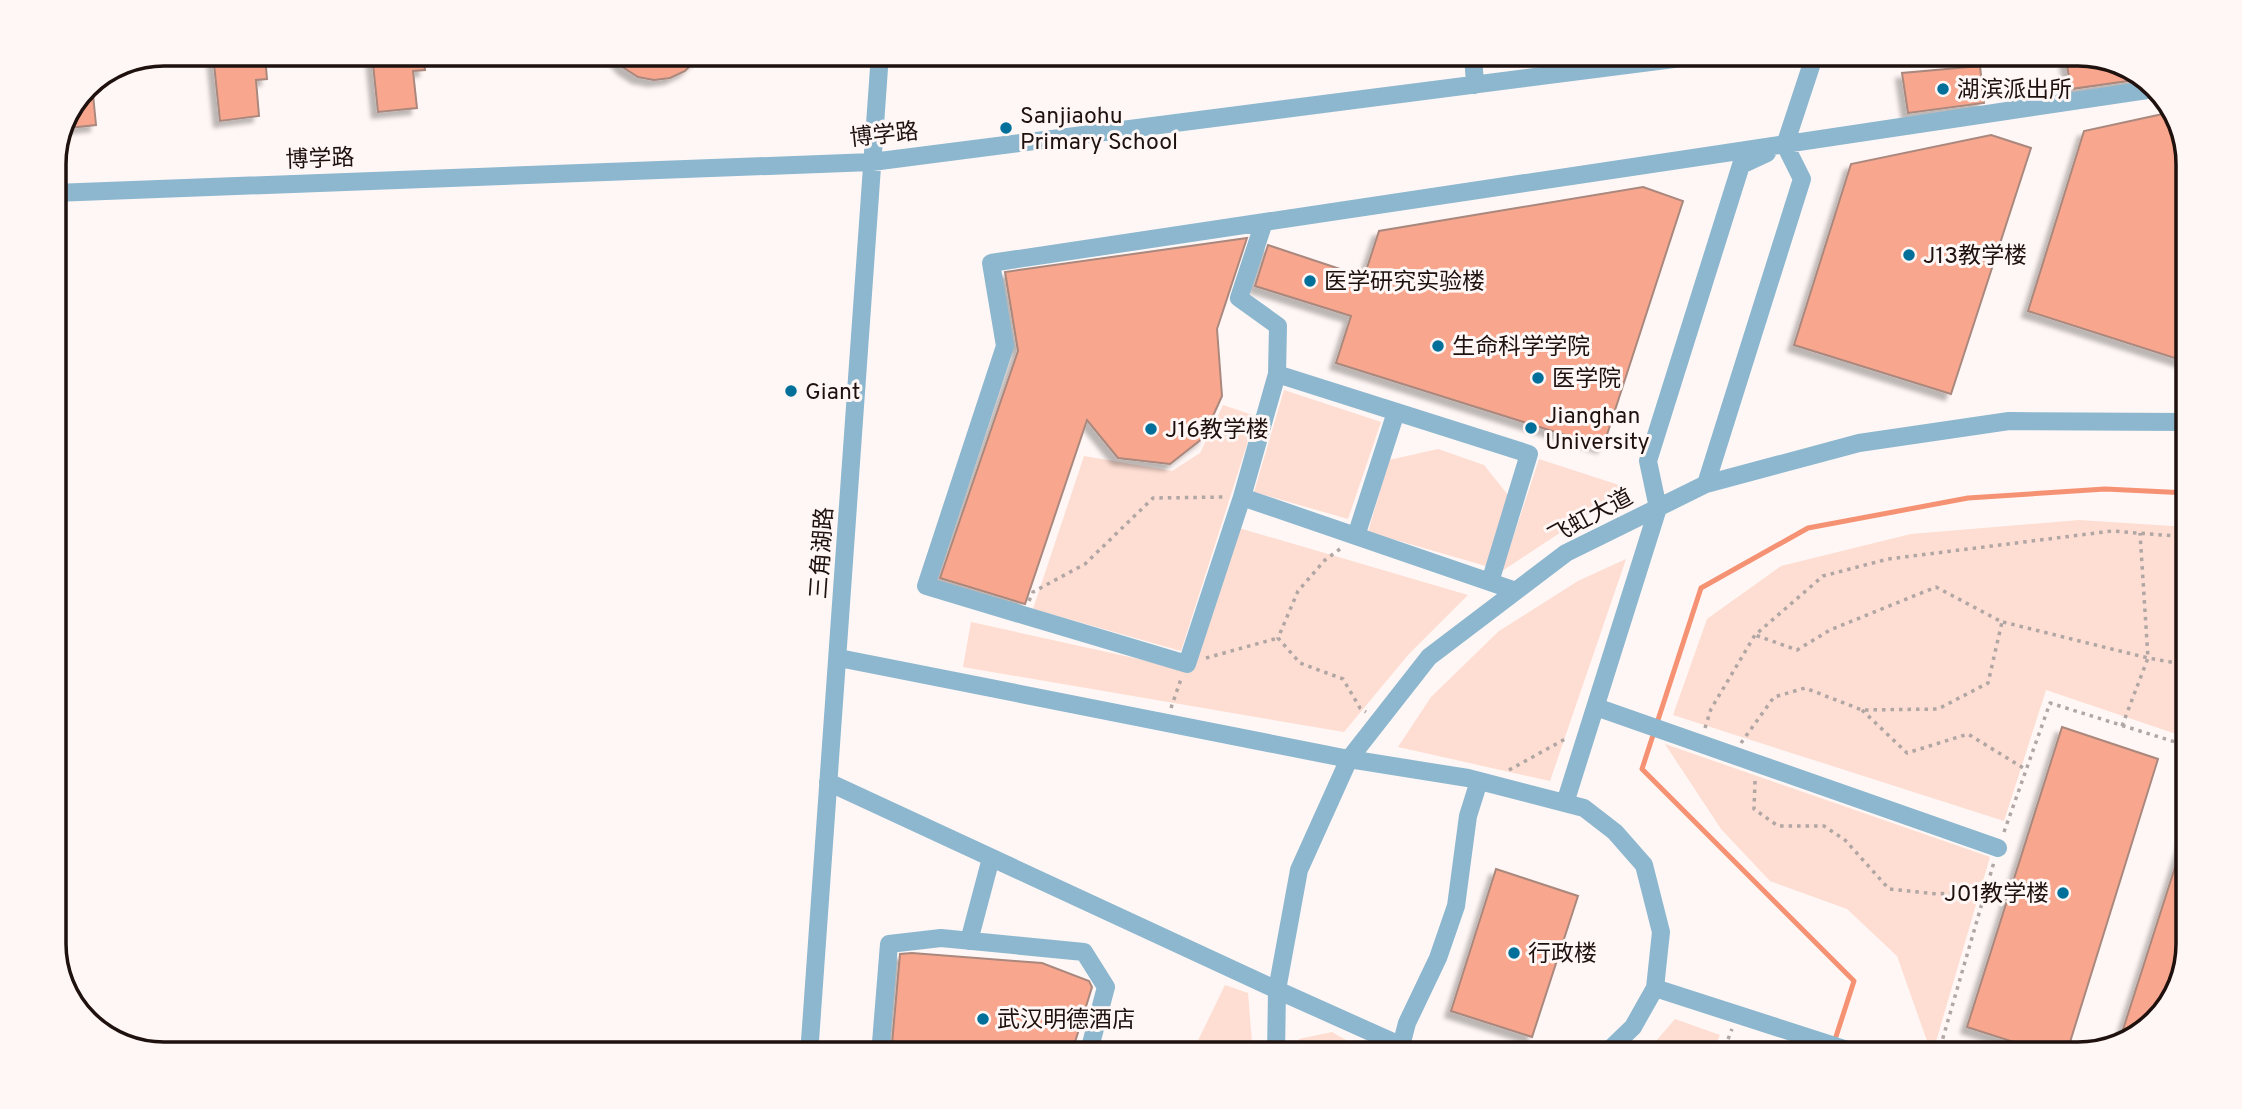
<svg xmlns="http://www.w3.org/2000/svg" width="2242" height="1109" viewBox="0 0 2242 1109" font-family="Overpass,'Noto Sans SC',sans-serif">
  <defs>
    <filter id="shadow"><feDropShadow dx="-6" dy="6" stdDeviation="2" flood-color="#0004"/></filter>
  </defs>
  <rect width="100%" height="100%" fill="#fff7f5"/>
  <path fill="#feddd2" d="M1284,390L1381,422L1348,519L1254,492Z
    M1223,405L1256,416L1181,651L1033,609L1084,456L1172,471L1200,453Z
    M1438,449L1484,465L1508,495L1486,566L1368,532L1389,460Z
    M1539,459L1628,488L1502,571Z
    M2079,520L2188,527V738L2046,690L2004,821L1673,715L1707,619L1781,566L1911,534Z
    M1239,528L1468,595L1408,655L1344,732L963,667L971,622L1193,671Z
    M1626,559L1550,781L1398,747L1431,697L1499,631L1578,581Z
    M1665,744L1990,857L1932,1055L1897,956L1847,909L1770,881L1721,829Z
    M1225,985L1248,993L1253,1055H1191Z
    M1675,1019L1720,1035L1711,1055H1644Z
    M1332,1032L1372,1055H1301L1299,1039Z"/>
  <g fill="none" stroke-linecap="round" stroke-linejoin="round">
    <path stroke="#f69274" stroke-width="5" d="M1830,1055L1854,981L1642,769L1701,588L1808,528L1968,498L2105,489L2188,493"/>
  </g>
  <path fill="#f8a78e" stroke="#aa887e" stroke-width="2" filter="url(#shadow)" d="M213,54H248V58L265,56L267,79L256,80L259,116L220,121Z
    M372,54H423L425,70L413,71L417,108L378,112Z
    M612,54H702L685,71L670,78L654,80L638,77L624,68Z
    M2065,54H2078L2126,65L2142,79L2071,89Z
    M1980,66L1984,103L1908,113L1902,73Z
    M92,84L96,125L68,128L87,86Z
    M2172,112L2188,157V350L2184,361L2028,311L2084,131Z
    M1991,135L2031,148L1951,394L1794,345L1851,164Z
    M1643,187L1683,201L1603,447L1336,363L1351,316L1255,286L1268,245L1364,277L1379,231Z
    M1247,238L1217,329L1222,396L1203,438L1170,464L1118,458L1087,420L1025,604L940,578L1018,351L1005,272Z
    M2062,727L2158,759L2066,1055H2054L1967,1027Z
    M2185,836H2188V945L2177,993L2139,1036L2119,1042Z
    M1496,869L1578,896L1532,1037L1451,1011Z
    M912,953L1042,963L1089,981L1092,987L1071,1055H891L900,954Z"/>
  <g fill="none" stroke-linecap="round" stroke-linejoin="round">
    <path stroke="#b0a6a4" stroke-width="3.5" stroke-dasharray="3.5 5" stroke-linecap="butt" d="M1340,549L1325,560L1298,591L1278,638L1300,663L1343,679L1360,708L1366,712
      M1029,601L1033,592L1085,564L1153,498L1226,497
      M2003,622L2148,658L2140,533
      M1206,658L1278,638
      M1171,708L1181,679
      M1862,710L1907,753L1968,734L2025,769
      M2122,726L2148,658L2188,665
      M1705,728L1711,709L1755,635L1823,576L1888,559L2112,531L2188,537
      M1741,743L1774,697L1805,688L1862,710L1938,709L1988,683L2002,622L1936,587L1830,630L1797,650L1755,635
      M1509,770L1567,738
      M1755,781L1754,809L1778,826H1824L1845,840L1889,889L1937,894L1986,891
      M2004,832L2050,703L2188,746
      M1722,1055L1732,1029
      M1938,1055L1994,862"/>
    <path stroke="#8cb7cf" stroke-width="18" d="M1473,54L1475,85
      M54,193L872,162L1713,54
      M1264,222L1239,298L1278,326L1277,374
      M1706,484L1802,179L1785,145L1815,54
      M1242,497L1277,374L1529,454L1490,582
      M1356,536L1396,412
      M1516,591L1242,497L1187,664L926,586L1005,346L991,263L2154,89
      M839,658L1349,759L1468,778L1584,808L1615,832L1644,865L1661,932L1655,988L1633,1027L1604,1055
      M1596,707L1998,848
      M828,782L1277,990L1422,1055
      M1565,803L1658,508L1648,461L1741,165L1767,153
      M969,941L991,858
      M1655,988L1863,1055
      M1401,1046L1407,1023L1438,958L1456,906L1468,816L1479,781
      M809,1055L880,54
      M880,1055L889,944L941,938L1084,952L1106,987L1088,1055
      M1276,1055L1277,990L1299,870L1349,759L1429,657L1566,553L1706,484L1859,443L2009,421L2188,422"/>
  </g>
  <g fill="#00709b" stroke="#fff7f5" stroke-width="2.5">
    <circle cx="1943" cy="89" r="7"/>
    <circle cx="1006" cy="128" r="7"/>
    <circle cx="1909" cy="255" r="7"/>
    <circle cx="1310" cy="281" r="7"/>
    <circle cx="1438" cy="346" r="7"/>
    <circle cx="1538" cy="378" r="7"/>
    <circle cx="791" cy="391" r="7"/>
    <circle cx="1531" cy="428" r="7"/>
    <circle cx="1151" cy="429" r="7"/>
    <circle cx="2063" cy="893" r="7"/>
    <circle cx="1514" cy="953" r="7"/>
    <circle cx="983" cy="1019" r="7"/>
  </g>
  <g text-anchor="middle" stroke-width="6" stroke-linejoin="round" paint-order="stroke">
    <g font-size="23" fill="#1e110e" stroke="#fff7f5" text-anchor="start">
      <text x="1957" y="97">湖滨派出所</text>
      <text x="1020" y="123">Sanjiaohu<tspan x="1020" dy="26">Primary School</tspan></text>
      <text x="1923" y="263">J13教学楼</text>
      <text x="1324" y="289">医学研究实验楼</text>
      <text x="1452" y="354">生命科学学院</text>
      <text x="1552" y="386">医学院</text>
      <text x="805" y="399">Giant</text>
      <text x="1545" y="423">Jianghan<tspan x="1545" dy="26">University</tspan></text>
      <text x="1165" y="437">J16教学楼</text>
      <text x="2049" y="901" text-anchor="end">J01教学楼</text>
      <text x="1528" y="961">行政楼</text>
      <text x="997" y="1027">武汉明德酒店</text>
    </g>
    <g font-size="23" fill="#1e110e" stroke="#fff7f5">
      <text transform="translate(884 134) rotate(-6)" y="8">博学路</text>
      <text transform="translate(320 158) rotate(-2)" y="8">博学路</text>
      <text transform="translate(1590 516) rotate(-28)" y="8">飞虹大道</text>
      <text transform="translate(821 553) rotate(-86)" y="8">三角湖路</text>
    </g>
  </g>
  <path d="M0 0H2242V1109H0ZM164 66H2078A98 98 0 0 1 2176 164V944A98 98 0 0 1 2078 1042H164A98 98 0 0 1 66 944V164A98 98 0 0 1 164 66Z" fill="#fff7f5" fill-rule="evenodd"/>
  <path fill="none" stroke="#1e110e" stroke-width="3.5" d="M164 66H2078A98 98 0 0 1 2176 164V944A98 98 0 0 1 2078 1042H164A98 98 0 0 1 66 944V164A98 98 0 0 1 164 66Z"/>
</svg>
